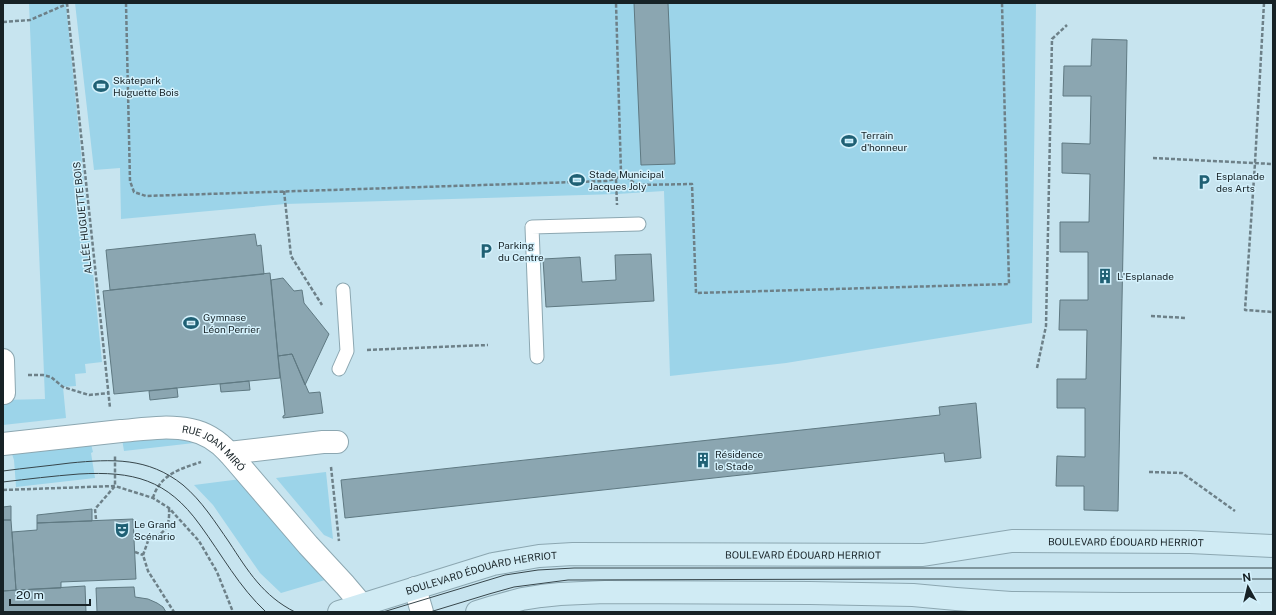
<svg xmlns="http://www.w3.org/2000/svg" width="1276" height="615" viewBox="0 0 1276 615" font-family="'Public Sans',sans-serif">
  <rect width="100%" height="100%" fill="#c7e4ef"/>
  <path fill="#9cd4e9" d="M29,3H66L102,362L85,364L86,373L75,374L76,386L63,387L66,418L3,425V400L45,399Z
    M75,3H1036L1032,323L786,363L670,376L664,191L617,194L285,204L121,219L120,168L94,170Z
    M160,438L184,440L194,443L124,451L122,439Z
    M91,444L93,452L91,453L95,478L16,487L14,460L12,454Z
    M326,472L333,539L324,535L276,478Z
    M241,479L325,580L281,593L260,573L213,505L194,485Z"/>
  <path fill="#8ba6b1" stroke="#5f7982" d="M634,3H668L675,164L641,165Z
    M1092,39L1127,40L1118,511L1084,510V486H1056L1057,456L1085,457V408H1057V379H1086L1087,330H1059L1060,300H1088V252H1060V222H1089L1090,174L1062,173V143L1090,144L1091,96H1063L1064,66H1091Z
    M255,234L257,246L261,245L264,274L110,290L106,250Z
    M651,254L654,301L546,307L543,259L580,257L582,282L616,280L615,255Z
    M270,273L280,378L114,394L103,291Z
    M283,278L294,291L302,290L304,303L329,334L305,385L292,354L278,356L271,280Z
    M292,354L309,393L320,392L323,413L283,418V416L285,415L278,356Z
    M249,381L250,390L221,392L220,384Z
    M177,388L178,397L150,400L149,391Z
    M976,403L981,458L945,462L944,453L345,518L341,480L940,415L939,407Z
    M11,506V520H3V507Z
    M92,509V521L37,523V515Z
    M133,519L136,579L61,582V588L16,590L12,532L37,530V523Z
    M3,520H11L16,590L3,591Z
    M85,586L86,612H3V591Z
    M134,587L135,597L148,599L157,603L163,607L166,612H97L96,588Z"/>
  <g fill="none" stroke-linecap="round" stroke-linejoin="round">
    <defs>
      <path id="lane" d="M537,357L532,227L639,224
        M339,369L347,351L343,290"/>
      <g id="street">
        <path d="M3,360L4,393"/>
        <path id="s1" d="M3,444C42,440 82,435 121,431C144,429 168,425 191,430C206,433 219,442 229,453L308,545L345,585L362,605"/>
        <path d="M229,453L323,442H337"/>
        <path d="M415,588L422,612"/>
      </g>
      <g id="secondary">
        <path id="s2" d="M339,612L493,564L539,556L573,554L923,555L1012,541L1190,542L1273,546"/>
        <path d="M477,612L493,607L522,599L541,596L560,594L605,592L810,593L913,595L956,599L1011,603L1123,604H1273"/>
      </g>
    </defs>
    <use href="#lane" stroke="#8ca7b1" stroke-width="15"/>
    <use href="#street" stroke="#8ca7b1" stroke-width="24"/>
    <use href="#secondary" stroke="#8ca7b1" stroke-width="24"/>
    <path stroke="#6d8088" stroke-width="2.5" stroke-dasharray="4 2" stroke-linecap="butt" d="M67,3L110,408
      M126,3L130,181L134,192L146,196L606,181L616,179L621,173L616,3
      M1264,3L1255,163L1245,310L1273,312
      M3,22L30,20L67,4
      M1153,158L1273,164
      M621,173L637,185L692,184L696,293L1009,284L1002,3
      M616,179L617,205
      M284,191L291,256L322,305
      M1151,316L1186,318
      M367,350L488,345
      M1037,368L1046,326L1052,39L1067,25
      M28,375H43L51,377L63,387L89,395L109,393
      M331,467L339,541
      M1149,472L1182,473L1235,511
      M3,490L115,486L153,498L169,508L199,541L217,572L233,612
      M153,498C154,494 156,490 158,487C167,472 186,467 201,462
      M169,508C170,529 165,532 148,541L143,555L148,571L174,612
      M96,519L95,509L115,486V456
      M135,552L143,555"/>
    <use href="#lane" stroke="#fff" stroke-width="13"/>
    <use href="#street" stroke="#fff" stroke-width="22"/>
    <use href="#secondary" stroke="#d0ebf4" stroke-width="22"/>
    <path stroke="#37464b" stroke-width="1" d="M3,471C25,468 47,466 70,463C112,459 148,457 183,485C202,501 215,522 229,542C248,571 263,596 295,612
      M3,482C28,479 53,476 79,474C133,471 167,479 200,525C222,555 239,587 266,612
      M383,612L505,575L538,570L574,568H1273
      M430,612L489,594L514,587L568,580L901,579H1273"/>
  </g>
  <defs>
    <symbol id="stadium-bare" viewBox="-9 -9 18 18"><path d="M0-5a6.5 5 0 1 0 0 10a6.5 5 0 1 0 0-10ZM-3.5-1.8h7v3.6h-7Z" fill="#1f6074" stroke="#d4f1fc" stroke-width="2.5" paint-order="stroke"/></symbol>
    <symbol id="parking-bare" viewBox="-9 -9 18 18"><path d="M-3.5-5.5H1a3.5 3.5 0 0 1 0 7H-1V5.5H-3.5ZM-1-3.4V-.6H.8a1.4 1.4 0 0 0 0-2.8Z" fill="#1f6074" stroke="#d4f1fc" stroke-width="2.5" paint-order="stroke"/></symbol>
    <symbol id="building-bare" viewBox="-9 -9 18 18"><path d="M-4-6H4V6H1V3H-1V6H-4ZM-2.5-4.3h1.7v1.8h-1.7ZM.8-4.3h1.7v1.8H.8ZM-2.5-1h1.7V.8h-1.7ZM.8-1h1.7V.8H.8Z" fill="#1f6074" stroke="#d4f1fc" stroke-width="2.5" paint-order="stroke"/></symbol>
    <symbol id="theatre-bare" viewBox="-9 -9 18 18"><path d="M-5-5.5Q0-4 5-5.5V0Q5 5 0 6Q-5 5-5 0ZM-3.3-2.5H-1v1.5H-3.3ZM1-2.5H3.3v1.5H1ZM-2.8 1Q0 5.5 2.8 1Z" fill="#1f6074" stroke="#d4f1fc" stroke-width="2.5" paint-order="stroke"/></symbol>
  </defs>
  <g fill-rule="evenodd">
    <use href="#stadium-bare" x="90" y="75" width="22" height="22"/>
    <use href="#stadium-bare" x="838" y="130" width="22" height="22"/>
    <use href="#stadium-bare" x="566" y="169" width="22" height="22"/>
    <use href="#parking-bare" x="1193" y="171" width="22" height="22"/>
    <use href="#parking-bare" x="475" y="240" width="22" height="22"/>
    <use href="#building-bare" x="1094" y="265" width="22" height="22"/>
    <use href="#stadium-bare" x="180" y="312" width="22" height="22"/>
    <use href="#building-bare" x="692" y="449" width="22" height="22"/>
    <use href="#theatre-bare" x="111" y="519" width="22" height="22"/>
  </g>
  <g text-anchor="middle" stroke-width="3" stroke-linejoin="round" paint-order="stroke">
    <g font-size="10" fill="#172226" stroke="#d4f1fc" text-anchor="start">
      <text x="113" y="84">Skatepark<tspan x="113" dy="12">Huguette Bois</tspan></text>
      <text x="861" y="139">Terrain<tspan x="861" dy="12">d'honneur</tspan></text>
      <text x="589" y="178">Stade Municipal<tspan x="589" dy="12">Jacques Joly</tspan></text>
      <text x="1216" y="180">Esplanade<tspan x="1216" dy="12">des Arts</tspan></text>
      <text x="498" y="249">Parking<tspan x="498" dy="12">du Centre</tspan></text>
      <text x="1117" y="280">L'Esplanade</text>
      <text x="203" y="321">Gymnase<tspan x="203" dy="12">Léon Perrier</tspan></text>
      <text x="715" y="458">Résidence<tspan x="715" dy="12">le Stade</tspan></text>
      <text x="134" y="528">Le Grand<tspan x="134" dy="12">Scénario</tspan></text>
    </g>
    <g font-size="10" fill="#172226" stroke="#d4f1fc">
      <text transform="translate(82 218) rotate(-96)" y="4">ALLÉE HUGUETTE BOIS</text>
      <text dy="4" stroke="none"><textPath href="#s1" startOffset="218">RUE JOAN MIRÓ</textPath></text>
      <text dy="4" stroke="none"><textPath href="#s2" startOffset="796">BOULEVARD ÉDOUARD HERRIOT</textPath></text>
      <text dy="4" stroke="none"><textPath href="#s2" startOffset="472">BOULEVARD ÉDOUARD HERRIOT</textPath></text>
      <text dy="4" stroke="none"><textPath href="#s2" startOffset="148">BOULEVARD ÉDOUARD HERRIOT</textPath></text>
    </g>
  </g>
  <rect width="1276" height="615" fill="none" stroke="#172226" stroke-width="8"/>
  <g transform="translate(1248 587) rotate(352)" stroke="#d4f1fc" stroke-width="3" paint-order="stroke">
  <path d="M0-3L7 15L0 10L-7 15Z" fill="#172226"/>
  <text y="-6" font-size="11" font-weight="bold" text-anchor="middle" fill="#172226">N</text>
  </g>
  <path d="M10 599v6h80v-6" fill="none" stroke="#172226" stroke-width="2"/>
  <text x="16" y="599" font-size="12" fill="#172226" stroke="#d4f1fc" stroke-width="3" paint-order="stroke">20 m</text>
</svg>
